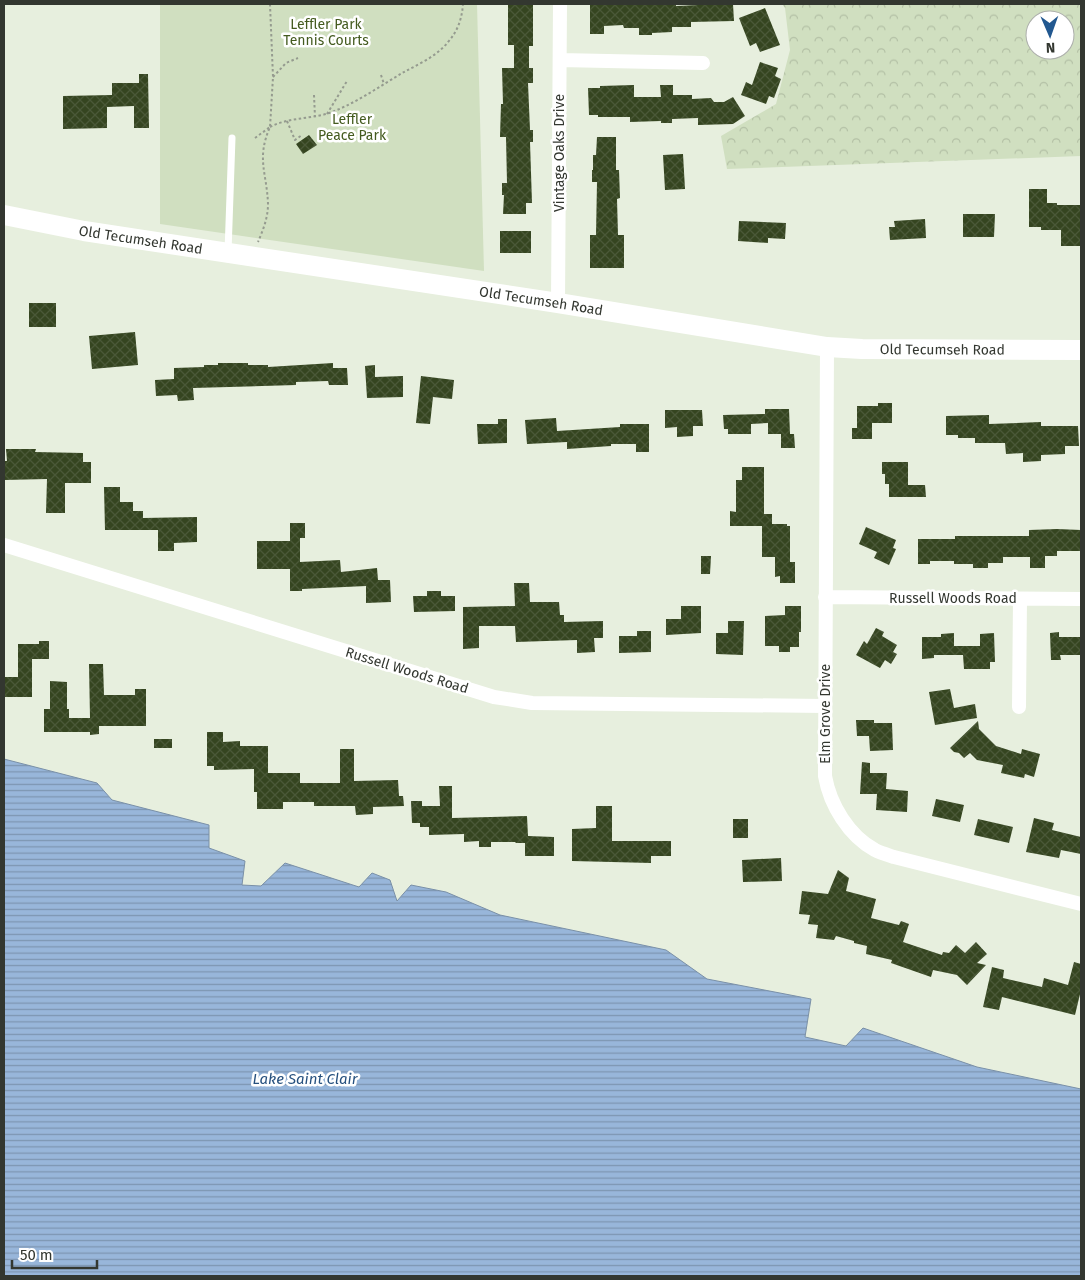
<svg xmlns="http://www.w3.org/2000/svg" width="1085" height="1280" viewBox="0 0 1085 1280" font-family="'Fira Sans',sans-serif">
  <defs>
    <pattern id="forest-crowns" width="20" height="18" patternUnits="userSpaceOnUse" patternTransform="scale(1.25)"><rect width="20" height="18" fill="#d0dfc0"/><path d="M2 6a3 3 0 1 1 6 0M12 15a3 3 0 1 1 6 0" fill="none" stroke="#b3c0a5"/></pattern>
    <pattern id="water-rules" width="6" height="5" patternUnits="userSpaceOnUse" patternTransform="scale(1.25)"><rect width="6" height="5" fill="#98b6da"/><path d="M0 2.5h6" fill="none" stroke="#7d95b1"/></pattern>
    <pattern id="building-cross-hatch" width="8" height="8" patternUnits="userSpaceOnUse" patternTransform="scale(1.25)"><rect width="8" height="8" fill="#354520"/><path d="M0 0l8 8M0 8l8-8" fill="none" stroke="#4a5838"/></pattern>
  </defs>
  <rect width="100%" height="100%" fill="#e7efde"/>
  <path fill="url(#forest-crowns)" fill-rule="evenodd" d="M782,4H1081V156L727,169L721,136L776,104L790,50L785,8ZM1035,20H1065V50H1035Z"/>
  <path fill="#d0dfc0" d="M160,4H477L484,271L160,224Z"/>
  <path fill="url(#water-rules)" stroke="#7a90a7" d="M4,759L97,783L112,800L209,825V848L245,861L242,885L261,886L285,863L359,887L372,873L390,880L397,901L411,885L446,892L500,915L666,950L707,979L811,999L805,1037L846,1046L863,1028L977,1067L1081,1089V1276H4Z"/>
  <path fill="url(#building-cross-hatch)" d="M508,4H533V46H529V68H533V83H528L530,130H533V142H530L532,203H526V214H503L504,195H502V183H507L506,137H500L501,104H503L502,68H514V45H508Z
    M590,4H676V6L698,5V4H733L734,21L691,22V27H672V32L652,33V35H639V28H624L623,25L604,26V34H590Z
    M765,8L780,45L760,52L756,43L750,46L739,18Z
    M760,62L778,68L775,76L781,79L774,98L769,96L766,104L741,95L746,82L752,85Z
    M139,74H148L149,128H134V106L107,107V128L63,129V96L112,95V83H139Z
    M634,85V97H661L660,85H673V95H692V99L711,98L714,102H724L733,97L745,116L733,124L698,125V118L672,119V123H661V121L630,122V117H598V115H589L588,88H600V86Z
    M309,135L317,145L303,154L296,144Z
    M597,137H616V170H619L620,198L617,199L618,235H624V268H590V235H596L597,182H592V170H593V155H596Z
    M683,154L685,189L665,190L663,155Z
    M1029,189H1047V203H1057V205H1081V246H1061V230H1041V227H1029Z
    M963,214H995L994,237H963Z
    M925,219L926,238L890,240L889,227H895L894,221Z
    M739,221L786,223L785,239L768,238V243L738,241Z
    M500,231H531V253H500Z
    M29,303H56V327H29Z
    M135,332L138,365L92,369L89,336Z
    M218,363H248V365H268V367L333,363V368H347L348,385H329L328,381L296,382V385L193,388L194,400L178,401L177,395L156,396L155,380L174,379V368L204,367V365H218Z
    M375,365V377L403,376V397L367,398L365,366Z
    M421,376L454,380L452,399L433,397L430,424L416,423Z
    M878,403H892V423H872V439H852V428H857V406H878Z
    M765,409H789L790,434H794L795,448H781V434H768V423L751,424V434H728V429H724L723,415L765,414Z
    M665,410H702L703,426H693V436L677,437V427L665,428Z
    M989,415V424L1041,422V426H1078L1079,446H1065V454L1041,455V461L1023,462V453L1006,454L1005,443H975V438H958V435H946V416Z
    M556,418L557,431L620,427V424H649V452H636V444H611V446L567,449V442L527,444L525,420Z
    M498,419H507V443L478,444L477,424H498Z
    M6,449H36L35,452L83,453V462H91V483H65V513H46L47,479L4,480V461H7Z
    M882,462H908V485H925L926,497H889V484H885V474H882Z
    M742,467H764V514H772V524H787V526H790V562H795V583H780V576L775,577V557H762V526H730V511L736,512V480H742Z
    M104,487H120V502H133V511H143V518L197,517V542L174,543V551H158V530H105Z
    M290,523H305V538H300V562L340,560L341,572L377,568L378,580H390L391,602L366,603V586L302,589V591H290V569H257V541H290Z
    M866,527L896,540L893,548L896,549L889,565L874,558L877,552L859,544Z
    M1057,529L1081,530V551H1057V556H1045V568H1030V557H1003V563H988V568H973V564H954V561H930V564H918V539H955V536H1029V530Z
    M701,556H711L710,574H701Z
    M514,583H529L530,602H559L560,615H564V622L603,621V638H594L595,652L577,653V640L516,642L515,626H479V648L463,649V607L515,606Z
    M427,591H441V596H455V611L414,612L413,596H427Z
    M681,606H701V633L666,635V619H681Z
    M785,606H801V632H799V647H790V652H779V646H765V616L785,615Z
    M728,621H744L743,655L716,654V633H728Z
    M876,628L884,632L882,636L897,645L893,652L897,654L891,664L885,660L880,668L856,655L864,641L867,644Z
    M637,631H651V652L619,653V636H637Z
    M1059,632V637H1081V655H1060L1061,660H1051L1050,633Z
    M954,633V646H980V634L994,633L995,662H990V669H964L963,655H934V658L922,659V637H941V634Z
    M39,641H49V659H32V697H4V677H18V644H39Z
    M89,664H103L104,695H135V689H146V726H99V734L90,735V732H44V709H50V681L67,682V709H69V718H90Z
    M950,689L954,708L975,704L977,718L935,725L929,692Z
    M856,720H874V723H892L893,750L870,751L869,736H857Z
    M978,721L979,729L996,746L1021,754L1022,749L1040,754L1034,777L1025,774L1024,778L1001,773L1003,765L977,760L970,753L964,758L959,753L954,752L950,748Z
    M207,732H223V742L240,741V746H268V773H300V783H340V749H354V781L398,780L399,796H403L404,806L373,807V814L356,815L355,806H314V802H283V809H257V792H254V769L214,770V766H207Z
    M154,739H172V748H154Z
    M862,762L870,763V773H887L886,789L908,791L907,812L876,810L877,794H860Z
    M439,786H452V818L527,816L528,836L554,837V856H525V843H516L515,842H491V847H479V841L464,842V834L429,835V827H420V823H412L411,801H422V806H440Z
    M936,799L964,805L960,822L932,816Z
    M596,806H612V841H671V856H651V863L572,861V829L596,828Z
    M1034,818L1054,823L1052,830L1081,837V854L1061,850L1059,858L1026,852Z
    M733,819H748V838H733Z
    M978,819L1013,827L1009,843L974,835Z
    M781,858L782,881L743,882L742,860Z
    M838,870L849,878L846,891L876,899L871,918L899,925L901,921L909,924L903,942L942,955L943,952L949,953L956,945L965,953L976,942L987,954L977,963L986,965L967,985L957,975L933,970L931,977L891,963L892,960L866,954L867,946L854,943V941L836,936L834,940L816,938L818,925L808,924L810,915L799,914L802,891L828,894Z
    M1074,962L1081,964V990L1075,1015L1002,997L999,1010L983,1007L992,967L1004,970L1003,978L1042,987L1044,978L1068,985Z"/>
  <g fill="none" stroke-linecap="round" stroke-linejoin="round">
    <path stroke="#959b8f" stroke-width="2" stroke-dasharray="2.5 2.5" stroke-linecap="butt" d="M270,4L273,77L270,127
      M381,75L384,84
      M273,77L286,63L298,58
      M314,95L315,117
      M327,114L347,81
      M287,121L295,140L302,135
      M270,127C287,118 307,119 326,114C352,106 380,86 404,72C419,64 437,56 448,42C458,31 462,18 463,4
      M255,138L270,127C256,159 267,173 268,204C268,218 263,230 258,242"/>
    <path stroke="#fff" stroke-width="7" d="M228,252L232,138"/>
    <path stroke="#fff" stroke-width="14" d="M560,60L703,63
      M558,303L560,4
      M827,347L825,776C830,805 849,836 875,850C881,853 888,855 894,857L1081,904
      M4,545L494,697L532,703L825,706
      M825,597L1081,599
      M1019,707L1020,599"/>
    <path stroke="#fff" stroke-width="20" id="s1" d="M4,215L84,231L558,303L827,347L862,349L1081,350"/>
  </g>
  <g text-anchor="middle" stroke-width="5" stroke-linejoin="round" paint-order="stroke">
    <g font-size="14" fill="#445b1f" stroke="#fff">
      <text x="326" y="29">Leffler Park<tspan x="326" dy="16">Tennis Courts</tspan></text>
      <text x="352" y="124">Leffler<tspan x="352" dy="16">Peace Park</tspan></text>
    </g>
    <g font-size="14" fill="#333730" stroke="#fff">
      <text transform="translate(559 153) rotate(-90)" y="5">Vintage Oaks Drive</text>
      <text dy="5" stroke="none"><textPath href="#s1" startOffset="139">Old Tecumseh Road</textPath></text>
      <text dy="5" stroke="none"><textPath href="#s1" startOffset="544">Old Tecumseh Road</textPath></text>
      <text dy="5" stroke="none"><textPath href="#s1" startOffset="949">Old Tecumseh Road</textPath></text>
      <text x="953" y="603">Russell Woods Road</text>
      <text transform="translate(407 670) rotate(17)" y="5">Russell Woods Road</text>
      <text transform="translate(825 714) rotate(-90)" y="5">Elm Grove Drive</text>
    </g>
    <g font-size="15" font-style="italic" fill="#26507e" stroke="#fff">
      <text x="305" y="1084">Lake Saint Clair</text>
    </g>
  </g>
  <rect width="1085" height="1280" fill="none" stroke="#333730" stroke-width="10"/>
  <g transform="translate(1050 35) rotate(178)"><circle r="24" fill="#ffffff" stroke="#adafac"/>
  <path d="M0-4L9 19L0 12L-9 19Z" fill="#225890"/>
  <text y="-8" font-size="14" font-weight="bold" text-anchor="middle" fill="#333730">N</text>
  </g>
  <path d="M12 1260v8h85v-8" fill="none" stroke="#333730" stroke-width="2.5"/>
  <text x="20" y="1260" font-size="15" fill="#333730" stroke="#ffffff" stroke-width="4" paint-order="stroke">50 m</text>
</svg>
